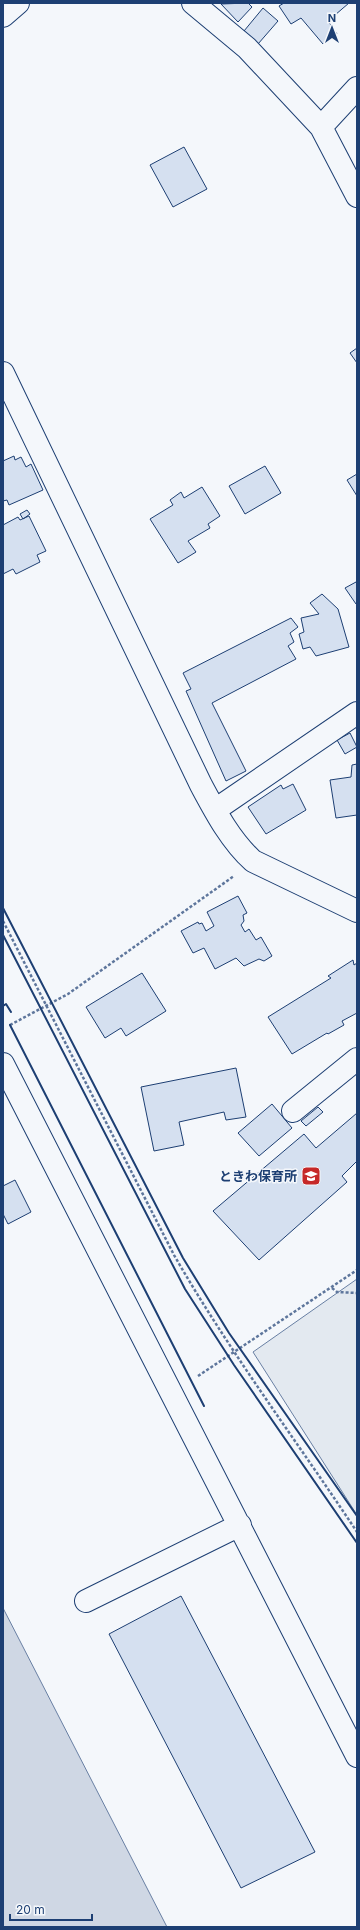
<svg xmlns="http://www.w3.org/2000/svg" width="360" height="1930" viewBox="0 0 360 1930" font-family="Inter,'Noto Sans JP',sans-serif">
  <rect width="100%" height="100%" fill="#f4f7fb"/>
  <path fill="#e3e9f0" stroke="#687fa3" d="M357,1279V1515L253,1352Z"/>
  <path fill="#cfd7e4" stroke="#687fa3" d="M3,1608L167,1927H3Z"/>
  <path fill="#d5e0f0" stroke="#1d3f73" d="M248,3L252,7L238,22L221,4Z
    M284,3H349L328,21L337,34L323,44L301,18L291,24L279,6Z
    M263,8L278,21L258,44L244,31Z
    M184,147L207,189L173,207L150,165Z
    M357,348V363L350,353Z
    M14,456L15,460L21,457L26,467L31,464L43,490L9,505L7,500L3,501V461Z
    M265,466L281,493L245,514L229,486Z
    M357,474V496L347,480Z
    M202,487L220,516L208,524L210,528L188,541L196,552L178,563L150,519L173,505L170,500L181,492L184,498Z
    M27,510L30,514L23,519L20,514Z
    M29,516L46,551L37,555L40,562L16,574L13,569L3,574V525L18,517L20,520Z
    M356,582L357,584V603L356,604L345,588Z
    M322,594L338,609L349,647L316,656L310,647L303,649L299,634L304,632L301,618L319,614L310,603Z
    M291,618L298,627L290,633L294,642L288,646L296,659L212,703L246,771L226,781L186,691L191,689L183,673Z
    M350,733L357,747L345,754L337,740Z
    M357,764V815L336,818L330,780L351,777L352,765Z
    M293,784L306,810L266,834L248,807L281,785L283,789Z
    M238,896L247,913L243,915L244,921L241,925L245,932L249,929L256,940L261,937L272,956L264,961L259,959L244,966L236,958L215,969L204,948L193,953L181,931L198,922L199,924L202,923L206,931L214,926L207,912Z
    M353,960L354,965L357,963V1013L342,1021L344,1025L328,1034L327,1033L292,1054L268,1017L331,978L328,976Z
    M142,973L166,1011L126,1036L121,1028L105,1038L86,1007Z
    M236,1068L246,1117L226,1120L224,1112L179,1122L184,1145L154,1151L141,1087Z
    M272,1104L292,1128L259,1156L238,1133Z
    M318,1107L323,1112L306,1126L301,1121Z
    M357,1113V1161L342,1176L347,1182L259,1260L213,1211L304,1134L316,1148Z
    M15,1180L31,1212L8,1224L3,1214V1186Z
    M181,1596L315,1852L241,1888L109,1634Z"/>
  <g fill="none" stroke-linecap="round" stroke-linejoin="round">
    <defs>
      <path id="minor" d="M193,3L247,48L321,127L357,196
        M3,16L18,3
        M321,127L357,88
        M3,373L201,785C215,811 230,840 253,861L357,911
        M215,810L357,713
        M3,1064L357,1756
        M293,1111L357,1059
        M86,1601L240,1525"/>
    </defs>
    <use href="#minor" stroke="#1d3f73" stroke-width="24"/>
    <path stroke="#5e769c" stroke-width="2.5" stroke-dasharray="3 2" stroke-linecap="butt" d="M3,921L174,1255C229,1351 296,1440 357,1532
      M10,1025L68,994L234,876
      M332,1288L337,1292L357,1293
      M198,1376L357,1270"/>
    <use href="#minor" stroke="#f4f7fb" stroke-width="22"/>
    <path stroke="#1d3f73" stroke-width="2" d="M3,908L183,1258L229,1333L357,1516
      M3,935L185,1289L234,1365L357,1543
      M3,1006L6,1004L11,1012
      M10,1025L204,1406"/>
  </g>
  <defs>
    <symbol id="school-square" viewBox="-11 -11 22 22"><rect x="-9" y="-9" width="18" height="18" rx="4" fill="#c62828" stroke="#f4f7fb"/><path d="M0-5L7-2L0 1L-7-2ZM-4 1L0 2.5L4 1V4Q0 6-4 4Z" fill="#fff"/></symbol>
  </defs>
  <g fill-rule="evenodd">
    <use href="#school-square" x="300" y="1165" width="22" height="22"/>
  </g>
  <g text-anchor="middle" stroke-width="3" stroke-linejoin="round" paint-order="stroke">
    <g font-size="13" font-weight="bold" fill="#1d3f73" stroke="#f4f7fb" text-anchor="end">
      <text x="297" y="1181">ときわ保育所</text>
    </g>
  </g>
  <rect width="360" height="1930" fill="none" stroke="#1d3f73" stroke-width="8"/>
  <g transform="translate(332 28)" stroke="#f4f7fb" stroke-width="3" paint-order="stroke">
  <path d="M0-3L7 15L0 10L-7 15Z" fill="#1d3f73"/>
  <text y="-6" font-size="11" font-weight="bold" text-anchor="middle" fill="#1d3f73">N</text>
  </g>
  <path d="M10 1914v6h82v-6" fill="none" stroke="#1d3f73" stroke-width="2"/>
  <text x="16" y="1914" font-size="12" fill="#1d3f73" stroke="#f4f7fb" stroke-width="3" paint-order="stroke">20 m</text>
</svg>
